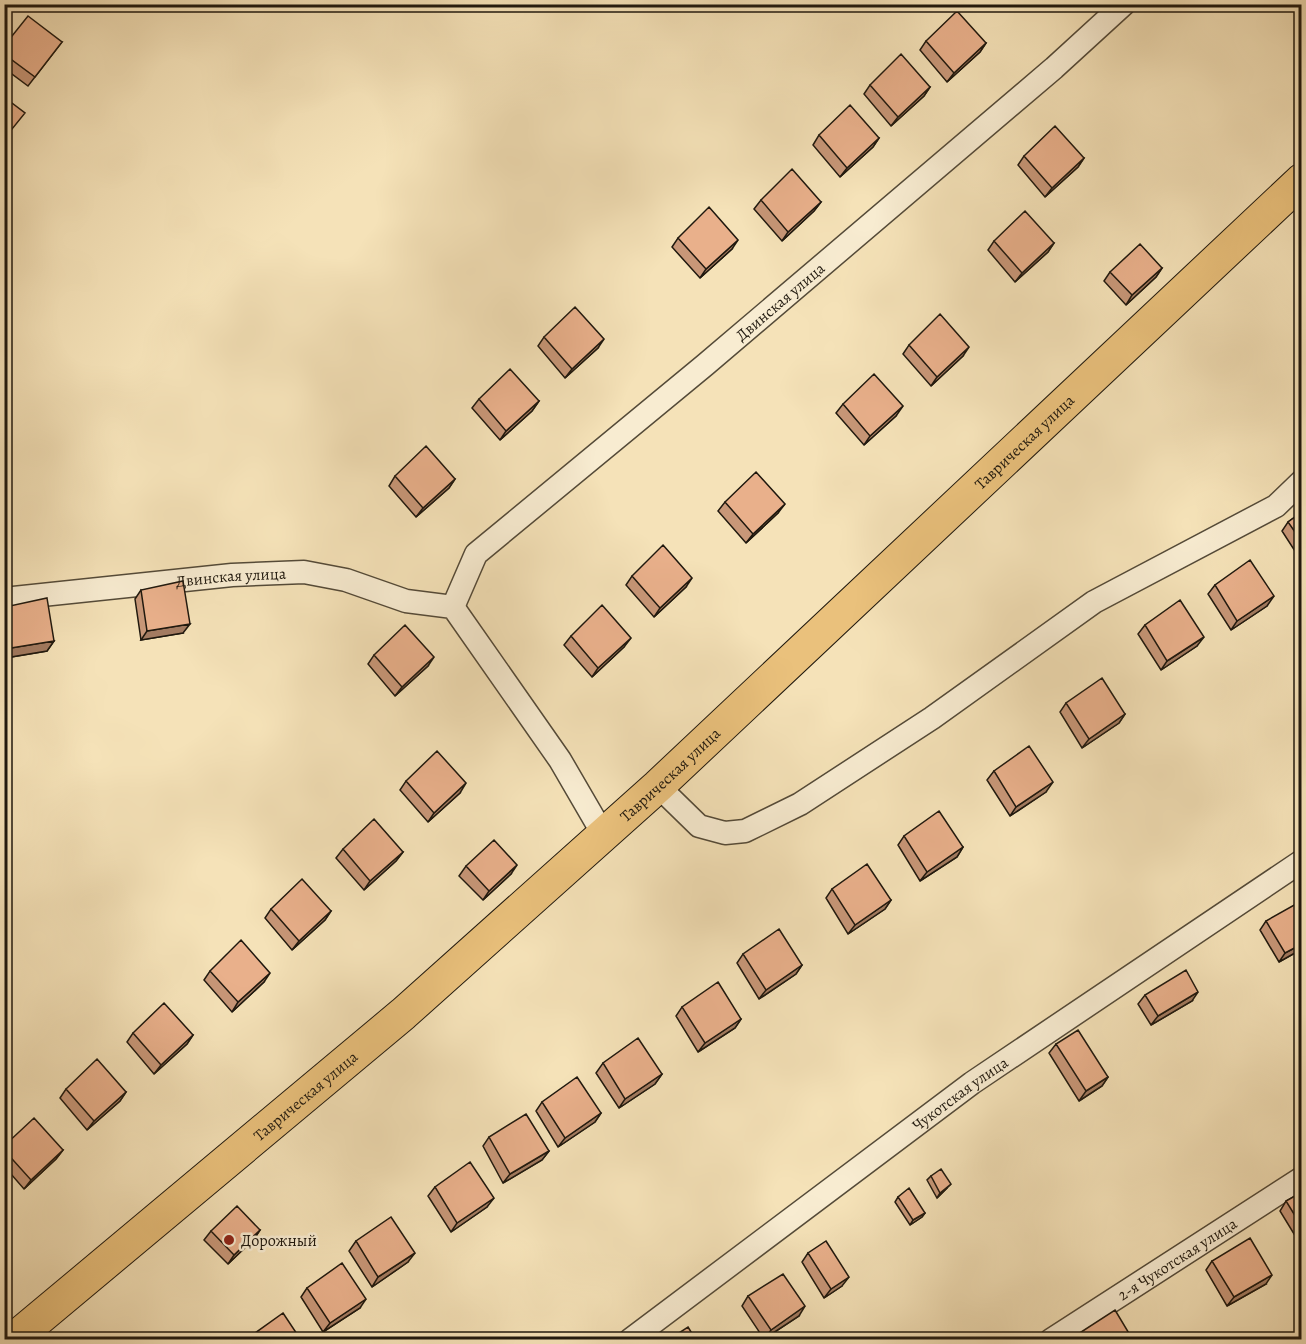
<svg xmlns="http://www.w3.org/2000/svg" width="1306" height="1344" viewBox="0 0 1306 1344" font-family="Alegreya,serif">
  <rect width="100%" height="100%" fill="#f5e2b8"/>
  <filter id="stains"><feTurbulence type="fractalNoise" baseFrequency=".00333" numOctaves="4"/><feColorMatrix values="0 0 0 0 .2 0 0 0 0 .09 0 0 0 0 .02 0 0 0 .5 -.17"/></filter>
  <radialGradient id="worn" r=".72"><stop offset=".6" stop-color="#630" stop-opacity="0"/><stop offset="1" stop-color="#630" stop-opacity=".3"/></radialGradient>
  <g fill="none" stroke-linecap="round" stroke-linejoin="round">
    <defs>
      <g id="minor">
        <path id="s1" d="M4,599L232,575L304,572L346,580L406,601L453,607L560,760L603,834"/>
        <path id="s2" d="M453,607L476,554L705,365L1054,68L1124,4"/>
        <path d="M658,786L699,826L725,833L745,831L800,804L932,718L1094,602L1276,506L1302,481"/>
        <path id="s3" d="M630,1340L972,1083L1302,861"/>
        <path id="s4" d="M1051,1340L1302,1178"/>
      </g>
      <g id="primary">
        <path id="s5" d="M13,1340L403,1014L658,786L1302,180"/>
      </g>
    </defs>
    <use href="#minor" stroke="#544a38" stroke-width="25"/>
    <use href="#primary" stroke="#1f180e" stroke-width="35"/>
    <use href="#minor" stroke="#f8ecd1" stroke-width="22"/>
    <use href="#primary" stroke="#eac17c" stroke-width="33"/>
  </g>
  <path fill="#c89778" stroke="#1f180e" stroke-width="1.5" d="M926,41L986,43L980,52L947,82L920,50Z
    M62,42L28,86L4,68V46Z
    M870,85L930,87L924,96L891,126L864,94Z
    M819,135L879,138L873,147L840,177L813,145Z
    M1024,156L1084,158L1078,167L1045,197L1018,165Z
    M761,200L821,202L814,211L782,241L754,209Z
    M678,238L732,249L700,278L672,247Z
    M994,241L1054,243L1048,252L1015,282L988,250Z
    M1162,268L1156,277L1126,305L1104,281L1110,272Z
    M544,337L598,348L565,378L538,346Z
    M909,345L963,356L931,386L903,354Z
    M479,399L539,401L532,411L500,440L472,408Z
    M843,404L896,416L864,445L836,413Z
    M395,476L455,479L449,488L416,517L389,486Z
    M725,502L778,513L746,543L718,511Z
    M1302,512V562L1282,531L1288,522Z
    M632,576L686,587L654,617L626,585Z
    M1215,585L1267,606L1231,630L1208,594Z
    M141,590L183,633L141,640L135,599Z
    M5,607L54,641L47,651L5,658Z
    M1145,625L1197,646L1161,670L1138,634Z
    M571,636L624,647L592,677L564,645Z
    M374,655L428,666L395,696L368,664Z
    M1066,703L1125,714L1119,723L1082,748L1060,712Z
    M994,771L1046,792L1010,816L987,780Z
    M406,781L460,793L428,822L400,790Z
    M904,836L963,847L957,857L920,881L898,845Z
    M343,849L403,852L396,861L364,890L336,858Z
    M466,866L511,874L483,900L459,876Z
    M832,889L891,900L885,909L848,934L826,898Z
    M271,909L331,911L325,920L292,950L265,918Z
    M1302,913V949L1279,962L1260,930L1266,921Z
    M743,954L802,965L796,974L759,999L737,963Z
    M210,971L264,982L232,1012L204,980Z
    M1145,995L1192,1001L1151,1025L1138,1004Z
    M682,1007L741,1019L735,1028L698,1052L676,1016Z
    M133,1033L193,1035L187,1044L154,1074L127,1042Z
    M1056,1044L1108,1077L1102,1086L1079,1101L1049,1053Z
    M603,1063L662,1074L655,1084L619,1108L596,1073Z
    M66,1089L126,1092L120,1101L87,1130L60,1098Z
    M542,1102L601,1113L595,1122L558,1147L536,1111Z
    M489,1137L549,1151L542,1160L503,1183L483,1146Z
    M4,1146L63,1150L56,1159L24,1189L4,1166Z
    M931,1176L947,1188L937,1198L927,1180Z
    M435,1187L487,1207L451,1232L428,1196Z
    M1302,1192V1247L1280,1211L1286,1201Z
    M898,1197L925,1213L922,1217L910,1225L895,1202Z
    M260,1230L254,1239L228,1264L204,1240L211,1231Z
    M356,1241L408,1262L372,1287L349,1251Z
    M808,1253L842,1286L824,1298L802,1262Z
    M1212,1261L1266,1284L1227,1306L1206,1270Z
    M307,1288L360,1308L323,1332L301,1297Z
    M748,1296L799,1316L764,1339L742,1306Z
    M1078,1334L1133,1340H1074Z"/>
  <path fill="#a37b61" stroke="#1f180e" stroke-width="1.5" d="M986,43L980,52L947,82L954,73Z
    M930,87L924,96L891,126L898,117Z
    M879,138L873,147L840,177L847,168Z
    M1084,158L1078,167L1045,197L1052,188Z
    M821,202L814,211L782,241L788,232Z
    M738,240L732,249L700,278L706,269Z
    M1054,243L1048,252L1015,282L1022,273Z
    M1162,268L1156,277L1126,305L1132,295Z
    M604,339L598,348L565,378L572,369Z
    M969,347L963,356L931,386L937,377Z
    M539,401L532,411L500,440L506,431Z
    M903,406L896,416L864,445L870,436Z
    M455,479L449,488L416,517L423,508Z
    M785,504L778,513L746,543L753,534Z
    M692,578L686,587L654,617L660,608Z
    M1274,596L1267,606L1231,630L1237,621Z
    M190,624L183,633L141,640L147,631Z
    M1204,637L1197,646L1161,670L1167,661Z
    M631,638L624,647L592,677L598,668Z
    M54,641L47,651L5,658L11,648Z
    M434,657L428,666L395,696L402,687Z
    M1125,714L1119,723L1082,748L1089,739Z
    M1053,782L1046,792L1010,816L1016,807Z
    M466,783L460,793L428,822L434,813Z
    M963,847L957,857L920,881L927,872Z
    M403,852L396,861L364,890L370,881Z
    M517,865L511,874L483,900L489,891Z
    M891,900L885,909L848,934L855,925Z
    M331,911L325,920L292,950L299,941Z
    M1302,944V949L1279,962L1285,953Z
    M802,965L796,974L759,999L766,990Z
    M270,973L264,982L232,1012L238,1002Z
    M1198,992L1192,1001L1151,1025L1158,1016Z
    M741,1019L735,1028L698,1052L705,1043Z
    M193,1035L187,1044L154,1074L161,1065Z
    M662,1074L655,1084L619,1108L625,1099Z
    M1108,1077L1102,1086L1079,1101L1086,1091Z
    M126,1092L120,1101L87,1130L94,1121Z
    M601,1113L595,1122L558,1147L565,1138Z
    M63,1150L56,1159L24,1189L31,1180Z
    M549,1151L542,1160L503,1183L510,1174Z
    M951,1184L937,1198L940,1193Z
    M494,1198L487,1207L451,1232L457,1223Z
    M925,1213L922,1217L910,1225L913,1220Z
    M260,1230L254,1239L228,1264L234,1255Z
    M415,1253L408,1262L372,1287L378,1277Z
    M1272,1275L1266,1284L1227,1306L1234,1297Z
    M849,1277L842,1286L824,1298L831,1289Z
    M366,1299L360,1308L323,1332L330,1323Z
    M805,1306L799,1316L764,1339L771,1330Z"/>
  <path fill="#e9b08b" stroke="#1f180e" stroke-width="1.5" d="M957,11L986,43L954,73L926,41Z
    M28,16L62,42L35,77L4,54V46Z
    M901,54L930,87L898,117L870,85Z
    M4,97L25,113L4,139Z
    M850,105L879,138L847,168L819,135Z
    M1055,126L1084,158L1052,188L1024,156Z
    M792,169L821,202L788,232L761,200Z
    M709,207L738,240L706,269L678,238Z
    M1025,211L1054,243L1022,273L994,241Z
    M1140,244L1162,268L1132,295L1110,272Z
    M575,307L604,339L572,369L544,337Z
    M940,314L969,347L937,377L909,345Z
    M510,369L539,401L506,431L479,399Z
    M874,374L903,406L870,436L843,404Z
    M426,446L455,479L423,508L395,476Z
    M756,472L785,504L753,534L725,502Z
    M1302,512V542L1288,522Z
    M663,545L692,578L660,608L632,576Z
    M1250,560L1274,596L1237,621L1215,585Z
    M183,581L190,624L147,631L141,590Z
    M47,598L54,641L11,648L5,607Z
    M1180,600L1204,637L1167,661L1145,625Z
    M602,605L631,638L598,668L571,636Z
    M405,625L434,657L402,687L374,655Z
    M1102,678L1125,714L1089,739L1066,703Z
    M1029,746L1053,782L1016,807L994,771Z
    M437,751L466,783L434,813L406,781Z
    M939,811L963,847L927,872L904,836Z
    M374,819L403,852L370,881L343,849Z
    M494,840L517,865L489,891L466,866Z
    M867,864L891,900L855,925L832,889Z
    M302,879L331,911L299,941L271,909Z
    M1296,904L1302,913V944L1285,953L1266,921Z
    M779,929L802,965L766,990L743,954Z
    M241,940L270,973L238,1002L210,971Z
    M1186,970L1198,992L1158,1016L1145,995Z
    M718,982L741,1019L705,1043L682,1007Z
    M164,1003L193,1035L161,1065L133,1033Z
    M1078,1030L1108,1077L1086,1091L1056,1044Z
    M638,1038L662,1074L625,1099L603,1063Z
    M97,1059L126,1092L94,1121L66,1089Z
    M577,1077L601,1113L565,1138L542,1102Z
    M526,1114L549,1151L510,1174L489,1137Z
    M34,1118L63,1150L31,1180L4,1150V1146Z
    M470,1162L494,1198L457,1223L435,1187Z
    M941,1169L951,1184L940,1193L931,1176Z
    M909,1188L925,1213L913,1220L898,1197Z
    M1302,1192V1227L1286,1201Z
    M237,1206L260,1230L234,1255L211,1231Z
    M391,1217L415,1253L378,1277L356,1241Z
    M1250,1238L1272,1275L1234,1297L1212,1261Z
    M826,1241L849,1277L831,1289L808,1253Z
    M342,1263L366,1299L330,1323L307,1288Z
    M783,1274L805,1306L771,1330L748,1296Z
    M1115,1310L1133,1340H1082L1078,1334Z
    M283,1313L301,1340H249L248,1338Z
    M688,1327L696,1340H668Z"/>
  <circle fill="#8f2418" stroke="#f8ecd1" stroke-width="2" cx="229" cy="1240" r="6"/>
  <g text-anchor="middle" stroke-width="5" stroke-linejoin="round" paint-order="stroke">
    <g font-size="16" fill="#1f180e" stroke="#f8ecd1">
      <text dy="6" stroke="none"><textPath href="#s2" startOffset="453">Двинская улица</textPath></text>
      <text dy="6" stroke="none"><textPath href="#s5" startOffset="1353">Таврическая улица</textPath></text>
      <text dy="6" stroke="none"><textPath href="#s1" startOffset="228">Двинская улица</textPath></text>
      <text dy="6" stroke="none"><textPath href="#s5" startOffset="867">Таврическая улица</textPath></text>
      <text dy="6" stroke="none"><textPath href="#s3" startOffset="412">Чукотская улица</textPath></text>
      <text dy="6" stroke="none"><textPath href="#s5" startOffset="381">Таврическая улица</textPath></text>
      <text dy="6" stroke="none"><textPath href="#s4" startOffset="150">2-я Чукотская улица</textPath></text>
    </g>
    <g font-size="16" fill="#1f180e" stroke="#f8ecd1" text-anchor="start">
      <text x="241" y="1246">Дорожный</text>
    </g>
  </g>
  <rect width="1306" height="1344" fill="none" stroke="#f5e2b8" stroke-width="24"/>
  <rect x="6" y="6" width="1294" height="1332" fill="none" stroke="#1f180e" stroke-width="3"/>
  <rect x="12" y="12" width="1282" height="1320" fill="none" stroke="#1f180e" stroke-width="1.5"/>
  <rect width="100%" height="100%" filter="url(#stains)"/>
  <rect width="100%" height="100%" fill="url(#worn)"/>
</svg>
